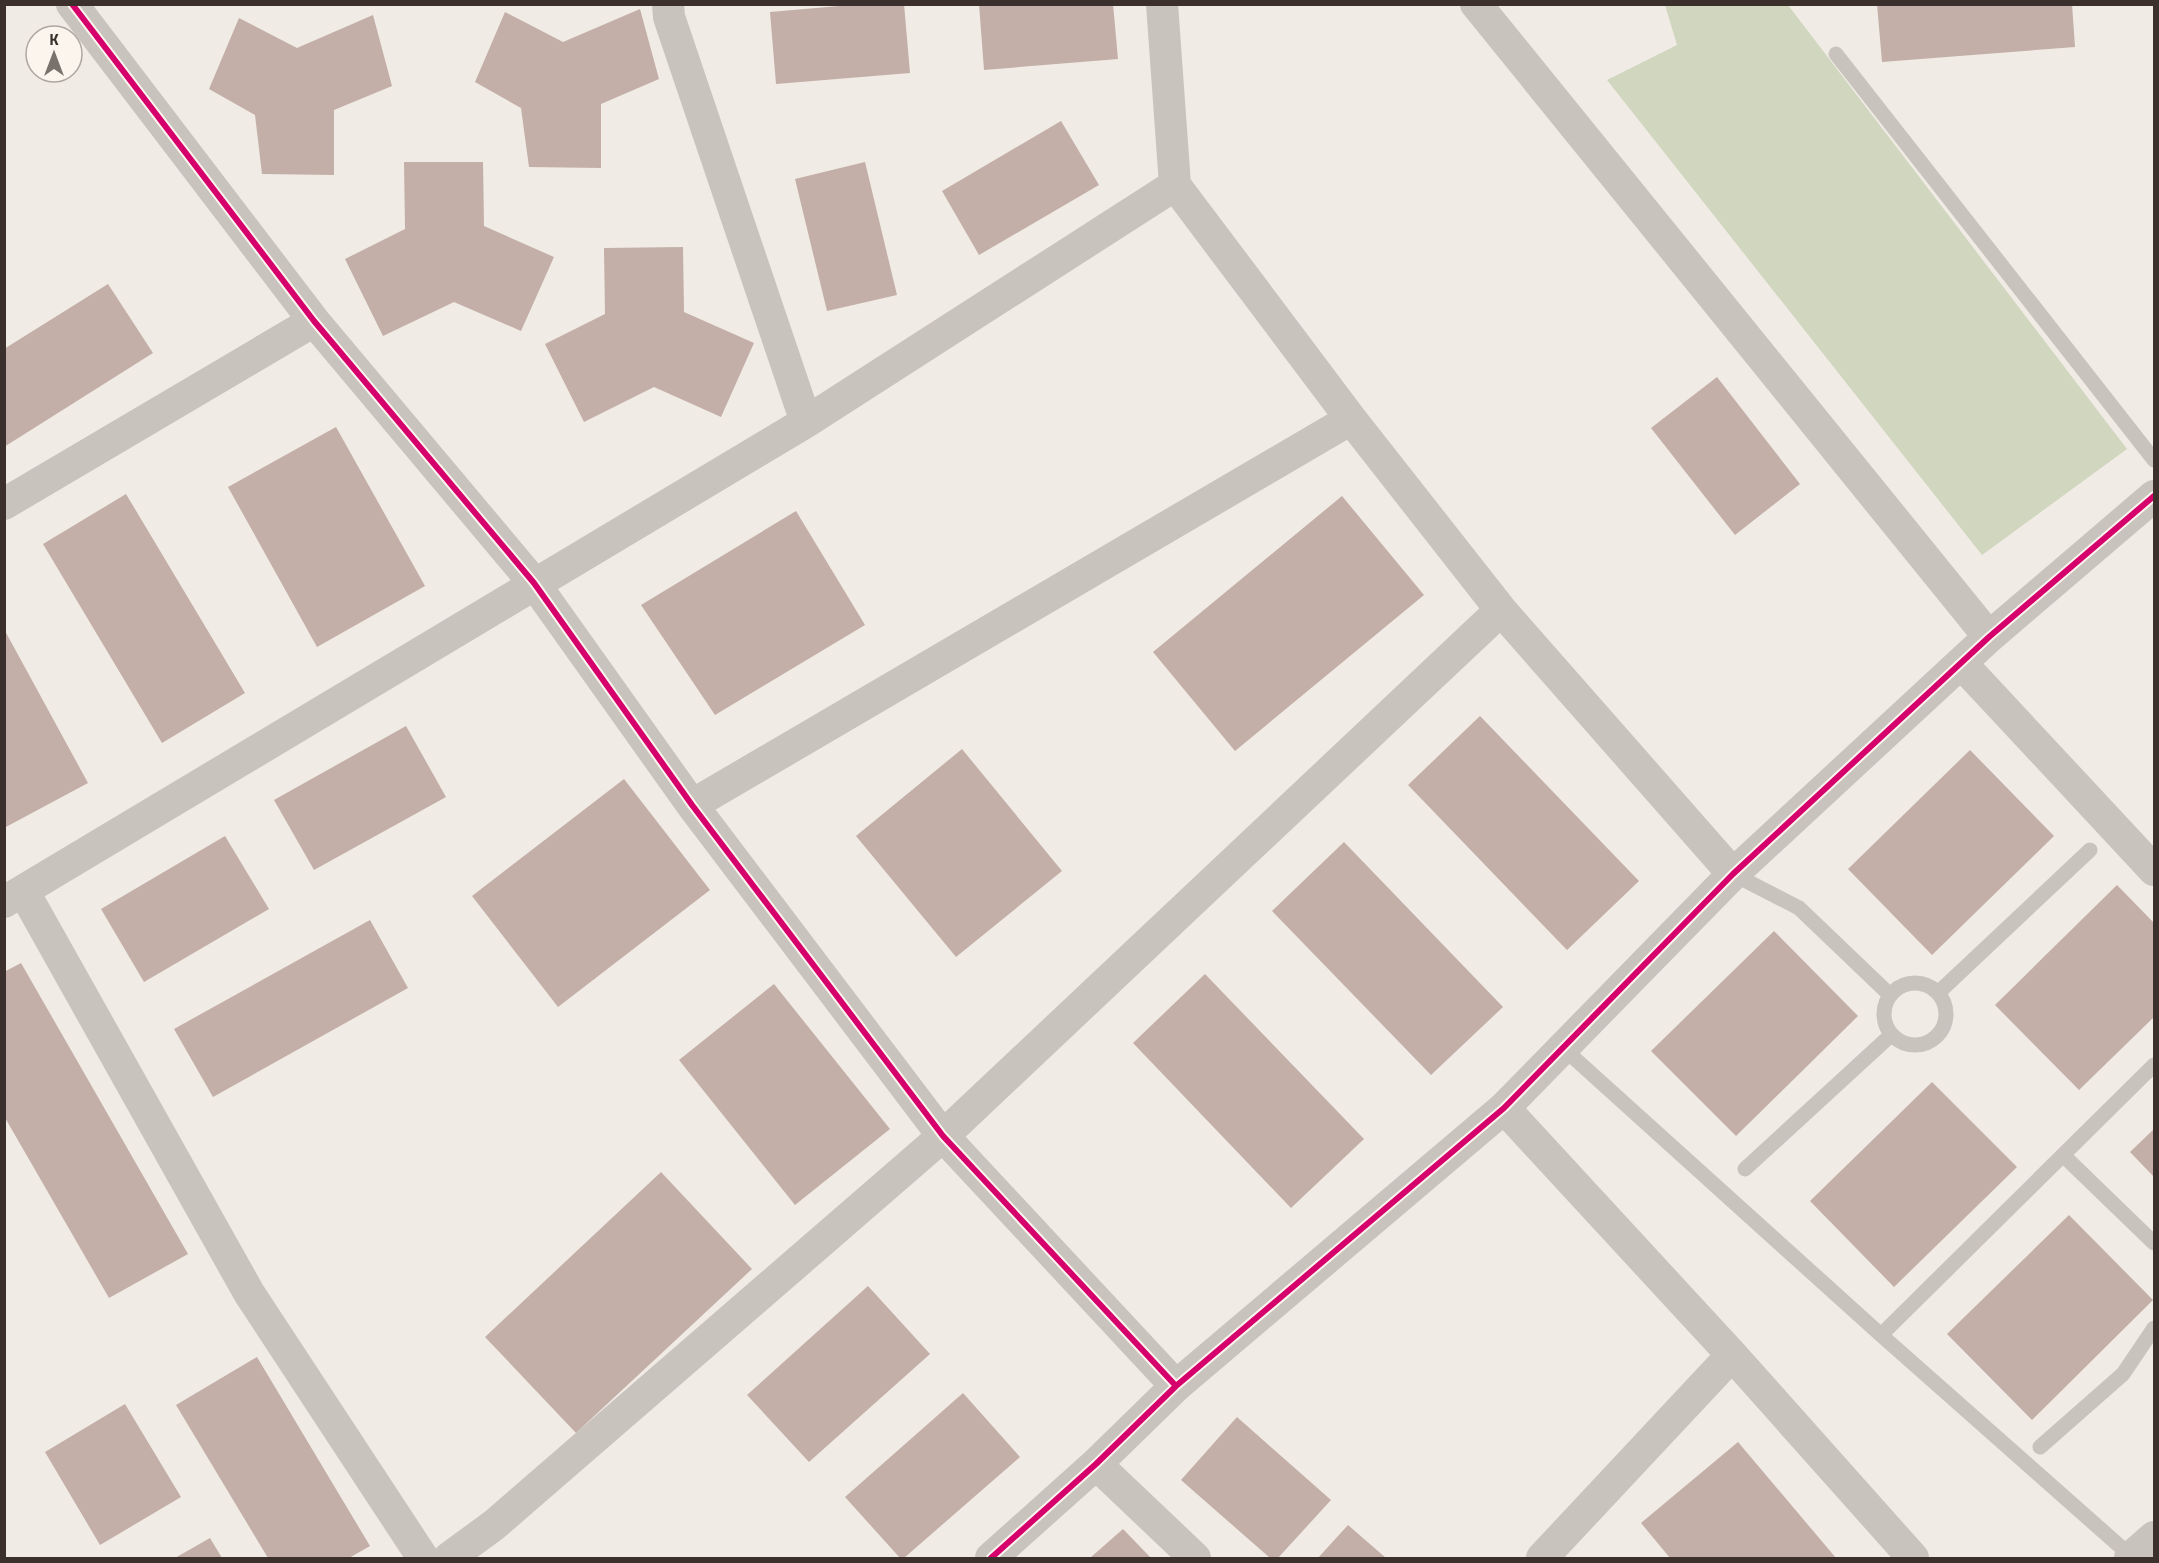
<svg xmlns="http://www.w3.org/2000/svg" width="2159" height="1563" viewBox="0 0 2159 1563" font-family="'Titillium Web',sans-serif">
  <rect width="100%" height="100%" fill="#f0ebe5"/>
  <path fill="#d1d6bf" d="M1665,5H1788L2127,449L1982,555L1607,80L1677,45Z"/>
  <path fill="#c3afa7" d="M862,4H904L910,73L776,84L770,12Z
    M979,4H1113L1118,59L984,70Z
    M1877,4H2072L2075,47L1882,62Z
    M640,9L659,79L601,104V168L529,167L521,108L475,82L505,12L563,42Z
    M373,15L392,86L334,110V175L262,174L255,115L209,89L239,18L297,48Z
    M1061,121L1099,185L979,255L942,191Z
    M404,162H483L484,226L554,257L521,331L454,302L383,336L345,259L405,229Z
    M865,162L897,295L827,311L795,179Z
    M683,247L684,312L754,343L721,417L654,387L584,422L545,344L605,314L604,248Z
    M108,284L153,353L4,447V349Z
    M1717,377L1800,484L1735,535L1651,428Z
    M336,427L425,586L317,647L228,487Z
    M126,494L245,693L162,743L43,544Z
    M1342,496L1424,595L1235,751L1153,652Z
    M796,511L865,625L715,715L641,605Z
    M4,629L88,783L4,828Z
    M1480,716L1639,881L1567,950L1408,785Z
    M406,726L446,797L314,870L274,800Z
    M962,749L1062,871L956,957L856,836Z
    M1970,750L2054,836L1932,955L1848,869Z
    M624,779L710,890L558,1007L472,896Z
    M225,836L269,909L144,982L101,909Z
    M1344,842L1503,1007L1431,1075L1272,911Z
    M2117,885L2154,923V1017L2079,1090L1995,1005Z
    M370,920L408,988L213,1097L174,1029Z
    M1774,931L1858,1016L1736,1136L1651,1051Z
    M21,963L188,1254L109,1298L4,1116V972Z
    M1205,974L1364,1139L1291,1208L1133,1043Z
    M774,984L890,1129L795,1205L679,1060Z
    M1932,1082L2017,1167L1894,1287L1810,1201Z
    M2154,1129V1177L2130,1152Z
    M661,1172L752,1269L576,1433L485,1337Z
    M2069,1215L2153,1300L2032,1420L1947,1334Z
    M868,1286L930,1354L809,1462L747,1395Z
    M257,1357L370,1546L349,1558H268L176,1405Z
    M963,1393L1020,1457L904,1558H900L845,1497Z
    M125,1404L181,1497L100,1545L45,1452Z
    M1237,1417L1331,1500L1278,1558H1270L1181,1480Z
    M1738,1442L1836,1558H1670L1641,1523Z
    M1348,1525L1386,1558H1318Z
    M1123,1529L1151,1558H1090Z
    M210,1538L222,1558H175Z"/>
  <g fill="none" stroke-linecap="round" stroke-linejoin="round">
    <path stroke="#c9c3be" stroke-width="15" d="M1836,54L2154,460
      M1733,874L1799,908L1890,995
      M1884 1014a31 31 0 1 1 62 0a31 31 0 1 1-62 0Z
      M1938,993L2090,850
      M1563,1048L1881,1335L2132,1557
      M2064,1156L2154,1243
      M1745,1169L1891,1035
      M1881,1335L2154,1065
      M2040,1447L2123,1374L2154,1328"/>
    <path stroke="#c9c3be" stroke-width="32" d="M72,4L314,321L534,583L692,805L943,1136L1176,1386
      M668,4L669,17L806,422
      M1162,4L1175,185L1351,419L1501,610L1733,874
      M1476,4L1989,637
      M4,504L314,321
      M1961,663L2154,870
      M692,805L1351,419
      M24,892L249,1293L423,1558
      M4,902L806,422L1175,185
      M1504,1108L1732,1355L1913,1558
      M1096,1464L1195,1558
      M449,1558L494,1525L943,1136L1501,610
      M991,1558L1096,1464L1176,1386L1504,1108L1733,874L1989,637L2154,496
      M1542,1558L1732,1355
      M2130,1558L2154,1537"/>
    <defs>
      <path id="cycleway" d="M72,4L314,321L534,583L692,805L943,1136L1176,1386
        M991,1558L1096,1464L1176,1386L1504,1108L1733,874L1989,637L2154,496"/>
    </defs>
    <use href="#cycleway" stroke="#fbf5ee" stroke-width="10"/>
    <use href="#cycleway" stroke="#d6006c" stroke-width="6"/>
  </g>
  <rect width="2159" height="1563" fill="none" stroke="#3b302b" stroke-width="12"/>
  <g transform="translate(54 54)"><circle r="28" fill="#fbf5ee" stroke="#aea6a0" stroke-width="1.5"/>
  <path d="M0-4.5L10 22L0 15L-10 22Z" fill="#7a716c"/>
  <text y="-9" font-size="16" font-weight="bold" text-anchor="middle" fill="#3b302b">K</text>
  </g>
</svg>
